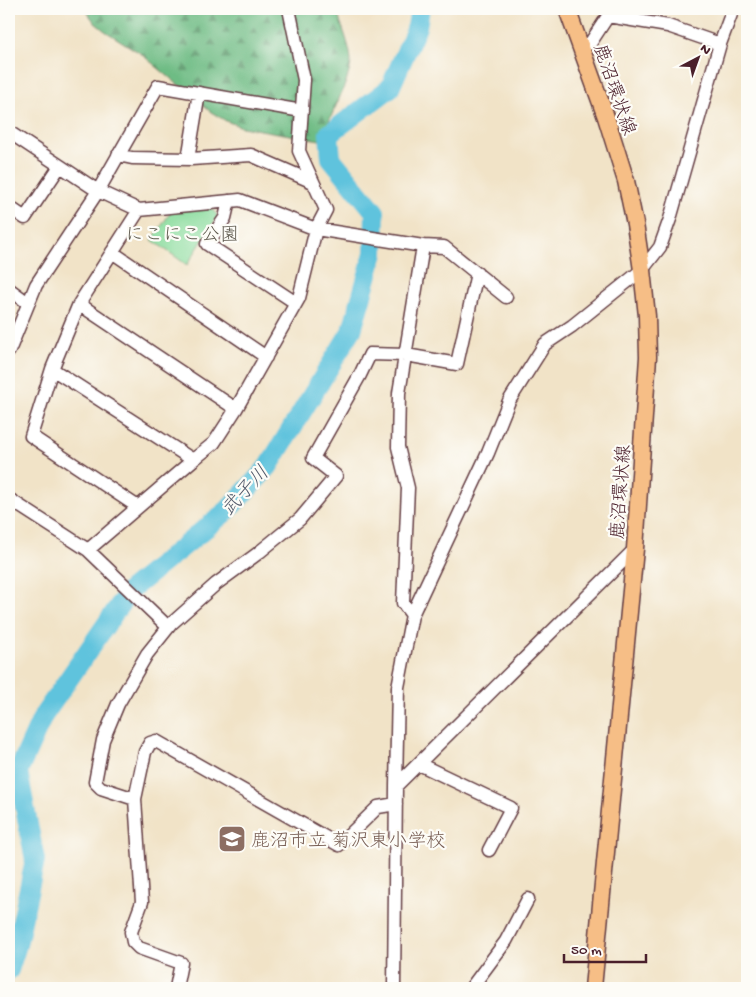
<svg xmlns="http://www.w3.org/2000/svg" width="756" height="997" viewBox="0 0 756 997" font-family="'Gochi Hand','Klee One',sans-serif">
  <defs>
    <pattern id="forest-firs" width="22" height="20" patternUnits="userSpaceOnUse" patternTransform="scale(1.25)"><rect width="22" height="20" fill="#6ebc84"/><path d="M5 1l3.5 6h-7zM16 11l3.5 6h-7z" fill="#5c986c"/></pattern>
  </defs>
  <rect width="100%" height="100%" fill="#fdfcf7"/>
  <filter id="ink" filterUnits="userSpaceOnUse"><feTurbulence type="fractalNoise" baseFrequency=".02" numOctaves="2"/><feDisplacementMap in="SourceGraphic" scale="10" xChannelSelector="R" yChannelSelector="G"/><feConvolveMatrix kernelMatrix="1 2 1 2 8 2 1 2 1" color-interpolation-filters="sRGB"/></filter>
  <filter id="wash" filterUnits="userSpaceOnUse"><feTurbulence type="fractalNoise" baseFrequency=".0096" numOctaves="4" result="noise"/><feDisplacementMap in="SourceGraphic" scale="20" xChannelSelector="R" yChannelSelector="G"/><feGaussianBlur stdDeviation="1.12" result="paint"/><feColorMatrix in="noise" values="0 0 0 0 0 0 0 0 0 0 0 0 0 0 0 0 0 1.4 0 .05"/><feComposite in="paint" operator="in"/></filter>
  <g filter="url(#wash)">
    <rect width="100%" height="100%" fill="#f1e3c7"/>
    <path fill="url(#forest-firs)" stroke="#5c6e58" d="M85,9H336C341,25 350,44 351,61C351,77 328,123 320,140L242,127L226,121L211,112L140,53L105,31L95,23Z"/>
    <path fill="#89dc9d" stroke="#6a7e64" d="M211,208L218,216L187,265L152,240L172,210Z"/>
    <g fill="none" stroke-linecap="round" stroke-linejoin="round">
      <path stroke="#5fc3dd" stroke-width="20" d="M9,970L17,945L35,860L18,772L43,716L130,590L228,510L268,467L352,330L374,253L375,212L331,158L329,134L390,88L417,27L420,9"/>
    </g>
  </g>
  <g filter="url(#ink)">
    <g fill="none" stroke-linecap="round" stroke-linejoin="round">
      <defs>
        <path id="minor" d="M581,48L591,42L608,16L668,26L720,44
          M9,132L98,191L158,86L302,111
          M118,155L132,158L191,159L251,155L313,182
          M188,159L199,93
          M229,201L225,218L207,244L296,303
          M9,207L25,218L60,166
          M112,252L266,357
          M9,289L28,303
          M79,304L139,210
          M9,351L36,285L98,191L139,210L240,200L316,229L423,246L444,247L506,297
          M52,369L31,436L138,507
          M236,409L299,298L316,229L326,210L299,151L304,80L289,9
          M9,499L88,550L168,627
          M88,550L193,460L52,369L79,304L236,409L214,443L193,460
          M412,615L403,603L408,488L398,447L399,393L423,246
          M419,764L511,808L489,850
          M396,786L635,549
          M135,799L101,788L95,782L103,740L118,704L147,654L171,624L216,584L257,554L300,519L336,476L313,458L360,375L370,354L406,355L457,364L477,273
          M176,988L181,963L139,948L133,942L131,932L142,902L135,799L145,752L150,743L156,741L339,845L378,807L396,804
          M394,988L396,786L398,687L412,615L488,453L509,401L545,344L572,326L642,270L660,247L670,219L720,44L733,9
          M471,988L506,941L528,899"/>
        <path id="major" d="M567,9L606,117L626,181L635,224L642,270L647,316L648,357L635,549L593,988"/>
      </defs>
      <use href="#minor" stroke="#633c42" stroke-width="15"/>
      <use href="#major" stroke="#633c42" stroke-width="19"/>
      <use href="#minor" stroke="#fff" stroke-width="12"/>
      <use href="#major" stroke="#f6be86" stroke-width="16"/>
    </g>
  </g>
  <defs>
    <symbol id="school-square" viewBox="-11 -11 22 22"><rect x="-9" y="-9" width="18" height="18" rx="4" fill="#8d6e63" stroke="#fdfcf7"/><path d="M0-5L7-2L0 1L-7-2ZM-4 1L0 2.5L4 1V4Q0 6-4 4Z" fill="#fff"/></symbol>
  </defs>
  <g fill-rule="evenodd">
    <use href="#school-square" x="216" y="823" width="32" height="32"/>
  </g>
  <g text-anchor="middle" stroke-width="4.5" stroke-linejoin="round" paint-order="stroke">
    <g font-size="19" fill="#4a1f2b" stroke="#fdfcf7">
      <text transform="translate(616 89) rotate(71)" y="7">鹿沼環状線</text>
      <text transform="translate(619 492) rotate(-86)" y="7">鹿沼環状線</text>
    </g>
    <g font-size="19" fill="#5d584d" stroke="#fdfcf7">
      <text x="182" y="240">にこにこ公園</text>
    </g>
    <g font-size="19" fill="#785e54" stroke="#fdfcf7" text-anchor="start">
      <text x="251" y="846">鹿沼市立 菊沢東小学校</text>
    </g>
    <g font-size="20" font-style="italic" fill="#515869" stroke="#fdfcf7">
      <text transform="translate(244 490) rotate(-47)" y="7">武子川</text>
    </g>
  </g>
  <rect width="756" height="997" fill="none" stroke="#fdfcf7" stroke-width="30"/>
  <g transform="translate(698 58) rotate(41)" stroke="#fdfcf7" stroke-width="4" paint-order="stroke">
  <path d="M0-4L9 19L0 12L-9 19Z" fill="#4a1f2b"/>
  <text y="-8" font-size="14" font-weight="bold" text-anchor="middle" fill="#4a1f2b">N</text>
  </g>
  <path d="M564 954v8h82v-8" fill="none" stroke="#4a1f2b" stroke-width="2.5"/>
  <text x="571" y="954" font-size="15" fill="#4a1f2b" stroke="#fdfcf7" stroke-width="4" paint-order="stroke">50 m</text>
</svg>
